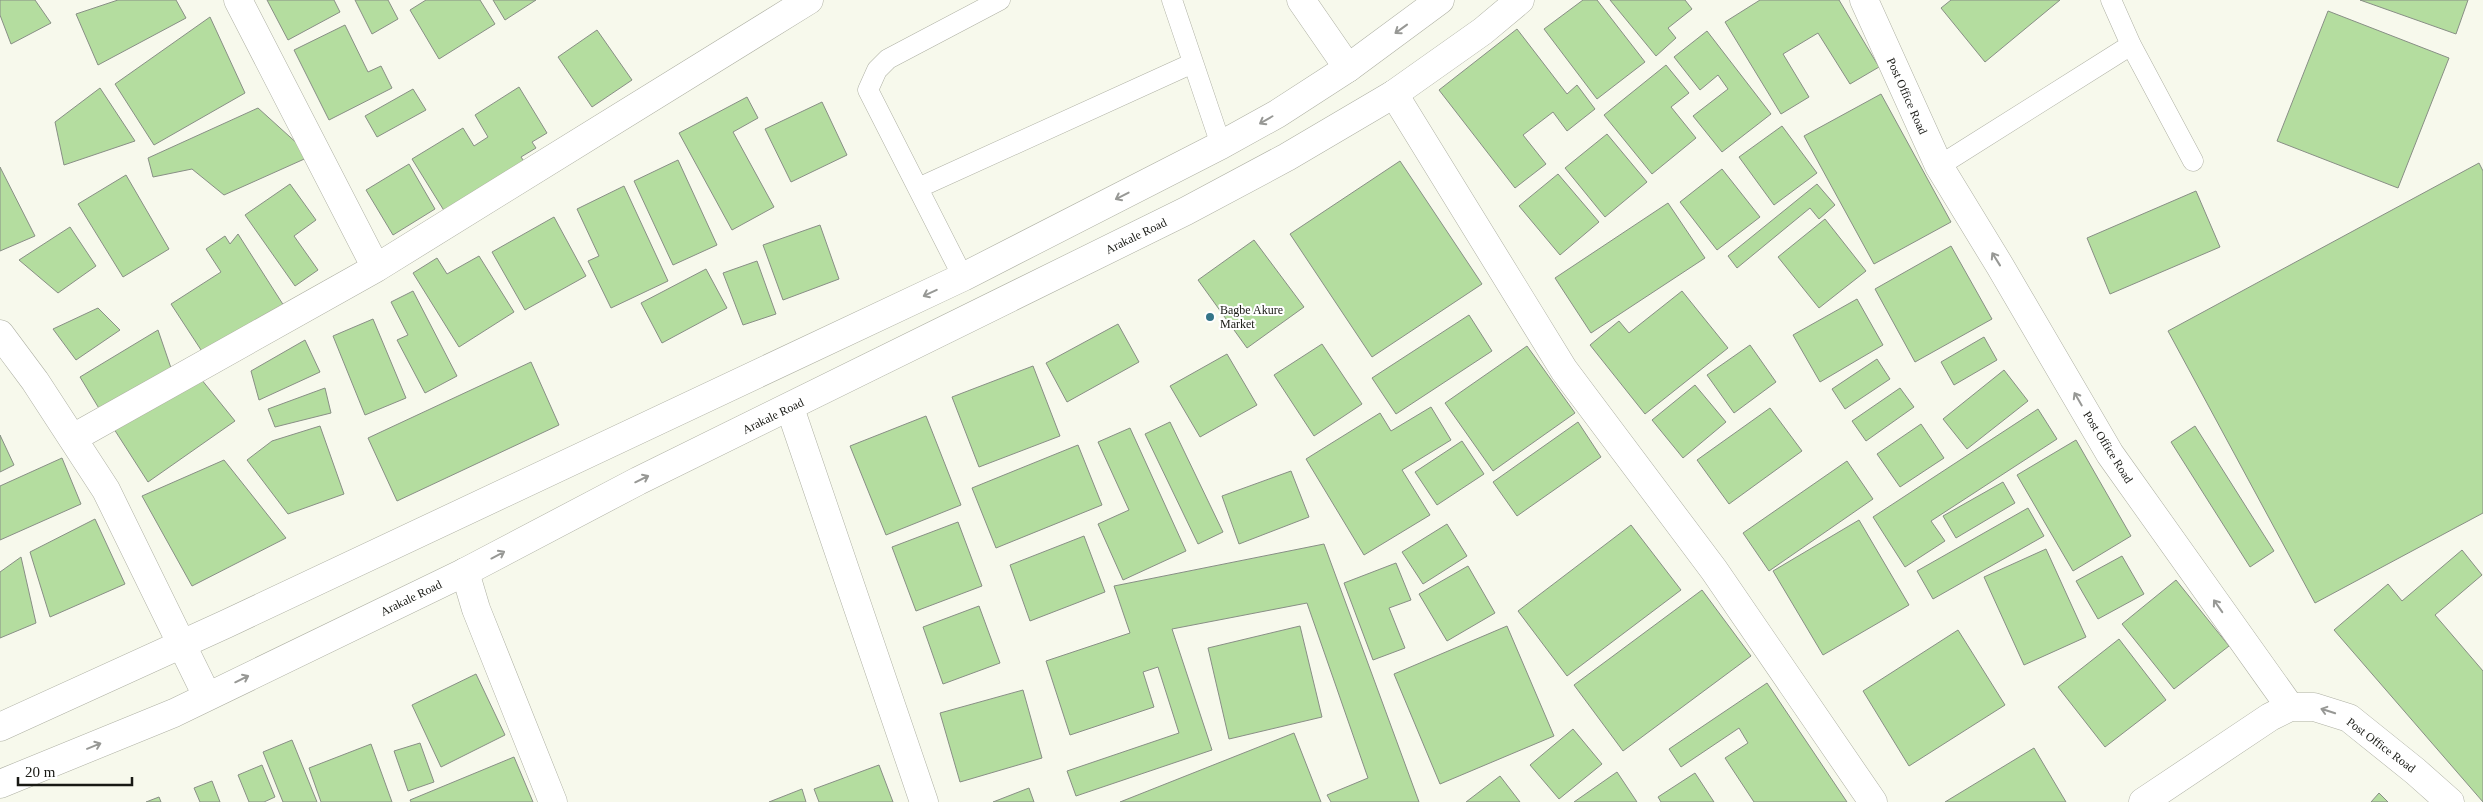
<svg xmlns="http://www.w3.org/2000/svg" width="2483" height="802" viewBox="0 0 2483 802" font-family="'Times New Roman',serif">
  <rect width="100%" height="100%" fill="#f7f9ec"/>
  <path fill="#b4dd9f" stroke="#888f85" d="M0,0H35L51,23L11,44L0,15Z
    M118,0H176L186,18L98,65L76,14Z
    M267,0H334L340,12L288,40Z
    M355,0H388L398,19L372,34Z
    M426,0H480L495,24L439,59L410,10Z
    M493,0H536L505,20Z
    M1583,0H1597L1645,62L1597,99L1544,29Z
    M1610,0H1685L1692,9L1668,28L1676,38L1656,56Z
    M1760,0H1839L1879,67L1850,84L1818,33L1783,54L1809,97L1781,114L1725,22Z
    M1951,0H2060L1985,62L1941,8Z
    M2360,0H2468L2456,34Z
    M2328,11L2449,58L2398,188L2277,141Z
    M210,17L245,93L154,145L115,84Z
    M345,25L368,72L381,66L392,88L329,120L294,50Z
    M1517,29L1567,94L1577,85L1595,109L1567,131L1553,112L1523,135L1546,164L1515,188L1439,90Z
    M597,30L632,80L592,107L558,57Z
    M1707,31L1771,114L1722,152L1693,116L1728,89L1718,75L1700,90L1674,57Z
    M1666,65L1689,93L1671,107L1696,138L1652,174L1604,115Z
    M519,87L547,133L532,142L536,148L521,157L528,167L448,217L412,159L463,128L474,146L488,137L475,115Z
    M100,88L135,141L64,165L55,122Z
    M413,89L426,110L377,137L365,116Z
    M1881,94L1951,222L1874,264L1804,136Z
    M747,97L758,118L733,132L774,207L732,230L679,133Z
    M822,102L847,155L791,182L765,129Z
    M258,108L311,156L224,195L192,169L153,177L148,158Z
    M1782,126L1817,173L1774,205L1739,157Z
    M1607,134L1647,182L1605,217L1565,168Z
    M678,160L717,245L673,265L634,181Z
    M1400,161L1482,284L1372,357L1290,234Z
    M2479,163L2483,171V513L2315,603L2168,331Z
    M409,164L435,209L393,235L366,190Z
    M0,167L35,236L0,251Z
    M1722,169L1760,217L1717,250L1680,202Z
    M1558,174L1599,222L1560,255L1519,206Z
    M126,175L169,249L123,277L78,204Z
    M290,184L316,220L294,236L318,270L295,286L245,215Z
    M1817,184L1835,205L1819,219L1810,208L1737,268L1728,256Z
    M624,186L668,281L611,308L588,261L599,256L577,209Z
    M2196,191L2220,247L2110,294L2087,238Z
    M1668,203L1705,258L1591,333L1555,278Z
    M554,217L586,276L525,310L492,252Z
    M1825,219L1866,271L1819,308L1778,257Z
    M820,225L839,279L783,300L763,245Z
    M70,227L96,266L58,293L19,260Z
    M238,234L284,306L205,356L171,304L221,272L206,249L225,236L230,244Z
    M1254,240L1304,307L1247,348L1198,280Z
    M1951,246L1992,319L1915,362L1875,289Z
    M479,256L514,312L459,347L413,273L437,258L447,274Z
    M757,261L776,314L743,325L723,273Z
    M706,269L727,308L662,343L641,303Z
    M413,291L457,376L425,393L397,340L408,335L391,302Z
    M1682,291L1728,348L1645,414L1590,345L1619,321L1629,333Z
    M1857,299L1883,345L1820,382L1793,335Z
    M98,308L120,330L76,360L53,329Z
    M1469,315L1492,351L1396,414L1372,378Z
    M373,319L406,398L365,415L333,336Z
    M1118,324L1139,362L1067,402L1046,363Z
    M158,330L171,368L103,415L80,377Z
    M1984,337L1997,360L1954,385L1941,362Z
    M305,340L320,372L259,400L251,371Z
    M1322,344L1362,404L1314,436L1274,375Z
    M1750,345L1776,382L1734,413L1707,375Z
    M1527,346L1575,413L1493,471L1445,403Z
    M1227,354L1257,405L1200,437L1170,386Z
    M1877,359L1890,379L1845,409L1832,389Z
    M531,362L559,425L397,501L368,438Z
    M1033,366L1060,436L979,467L952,397Z
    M2004,370L2028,401L1967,449L1943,419Z
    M197,374L235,421L148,482L114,429Z
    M1695,385L1726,422L1683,458L1652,420Z
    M325,388L331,413L275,427L268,409Z
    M1900,388L1914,407L1866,441L1852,421Z
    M1431,407L1451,440L1402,470L1430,515L1364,555L1306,459L1380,413L1391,431Z
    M1770,408L1802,451L1729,504L1697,460Z
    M2038,409L2057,439L1931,521L1945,541L1905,567L1873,517Z
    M926,416L961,505L886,535L850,446Z
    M1170,422L1223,532L1198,544L1145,434Z
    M1578,422L1601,457L1517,516L1493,482Z
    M1921,424L1944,458L1900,487L1877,454Z
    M320,426L344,494L288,514L247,460L272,441Z
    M2195,426L2274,551L2250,567L2171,442Z
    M1130,428L1186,551L1123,580L1098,524L1129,510L1098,442Z
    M0,435L14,465L0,472Z
    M2076,440L2131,536L2073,571L2017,475Z
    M1462,441L1484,474L1437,505L1415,472Z
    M1078,445L1102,505L996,548L972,488Z
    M62,458L81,504L0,540V486Z
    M224,460L286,538L192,586L142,496Z
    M1847,461L1873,499L1769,571L1743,533Z
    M1291,471L1309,517L1239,544L1222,496Z
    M2003,482L2015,503L1956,538L1943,516Z
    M2028,508L2044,536L1933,599L1917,571Z
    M95,519L125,584L50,617L30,552Z
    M1859,520L1909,605L1823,655L1773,571Z
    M958,522L982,586L916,611L892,547Z
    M1447,524L1467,556L1423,584L1402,552Z
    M1631,525L1681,590L1567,676L1518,611Z
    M1084,536L1105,592L1030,621L1010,565Z
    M1324,544L1419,802H1331L1327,795L1368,778L1307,603L1172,629L1212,750L1076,796L1067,771L1179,733L1158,667L1143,672L1154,707L1070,735L1046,661L1130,633L1114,586Z
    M2046,549L2086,637L2024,665L1984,577Z
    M2462,550L2482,575L2435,615L2483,671V802L2334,630L2388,584L2402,601Z
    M2122,556L2144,594L2098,619L2076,581Z
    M21,557L36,623L0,638V572Z
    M1396,563L1411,600L1389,608L1405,648L1373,660L1344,583Z
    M1468,566L1495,613L1447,641L1419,594Z
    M2176,580L2229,646L2174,689L2122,624Z
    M1702,590L1751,656L1623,751L1574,685Z
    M979,606L1000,663L943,684L923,627Z
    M1300,626L1322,717L1229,739L1208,648Z
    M1507,626L1554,736L1440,784L1394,674Z
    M1958,630L2005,705L1909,766L1863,691Z
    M2119,639L2166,700L2105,747L2058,687Z
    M476,674L505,735L441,767L412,705Z
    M1767,683L1847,802H1754L1725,758L1748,743L1739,728L1681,767L1669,749Z
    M1023,690L1042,758L960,782L940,713Z
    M1573,729L1602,764L1559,799L1530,765Z
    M1294,733L1321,802H1120Z
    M292,740L317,802H283L263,752Z
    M420,743L434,782L408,791L394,751Z
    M371,744L392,802H321L309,768Z
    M2034,748L2066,802H1945Z
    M514,757L533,802H411L410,800Z
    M262,765L275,797L264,802H249L238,775Z
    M879,765L893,802H819L814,789Z
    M1617,772L1637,802H1574Z
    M1695,773L1714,802H1661L1658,797Z
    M1500,776L1520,802H1466Z
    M212,781L220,802H200L194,788Z
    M1029,788L1034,802H993Z
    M802,789L806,802H769Z
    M2379,793L2388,802H2371Z
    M159,797L161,802H146Z"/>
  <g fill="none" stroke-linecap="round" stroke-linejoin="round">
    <defs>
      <path id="service" d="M1172,0L1221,145
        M2111,0L2131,45L2193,161
        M1939,166L2131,45
        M918,188L1193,63
        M963,277L868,90L877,70L888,59L1000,0"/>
      <path id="minor" d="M238,0L376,268
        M1301,0L1348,68
        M1864,0L1939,166L2000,266L2110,454L2290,707H2314L2349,718L2415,771L2450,802
        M1394,94L1564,370L1714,570L1873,802
        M0,334L35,381L106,490L207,696
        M790,408L924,802
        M73,438L376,268L809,0
        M2143,802L2270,717L2290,707"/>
      <path id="tertiary" d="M465,572L476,609L553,802"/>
      <path id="secondary" d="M0,727L226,624L963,277L1221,145L1277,114L1348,68L1440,0
        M0,784L174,713L465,572L638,481L1186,211L1287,157L1394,94L1483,31L1520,0"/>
    </defs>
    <use href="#service" stroke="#aeb0a3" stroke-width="21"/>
    <use href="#minor" stroke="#aeb0a3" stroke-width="29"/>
    <use href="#tertiary" stroke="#aeb0a3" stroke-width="29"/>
    <use href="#secondary" stroke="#aeb0a3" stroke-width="29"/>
    <use href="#service" stroke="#fff" stroke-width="20"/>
    <use href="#minor" stroke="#fff" stroke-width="28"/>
    <use href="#tertiary" stroke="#fff" stroke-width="28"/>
    <use href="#secondary" stroke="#fff" stroke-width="28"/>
  </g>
  <defs><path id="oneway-shaft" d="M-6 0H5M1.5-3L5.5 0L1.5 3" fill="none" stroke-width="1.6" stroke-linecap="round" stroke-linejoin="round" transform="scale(1.25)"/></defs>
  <g stroke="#979895">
    <use href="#oneway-shaft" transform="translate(1401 29) rotate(144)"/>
    <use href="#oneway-shaft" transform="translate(1266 120) rotate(150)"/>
    <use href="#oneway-shaft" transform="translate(1122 196) rotate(153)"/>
    <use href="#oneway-shaft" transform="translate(1996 259) rotate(-122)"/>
    <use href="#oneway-shaft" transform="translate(930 293) rotate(155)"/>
    <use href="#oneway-shaft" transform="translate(2078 399) rotate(-120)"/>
    <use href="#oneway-shaft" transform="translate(642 479) rotate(-26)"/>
    <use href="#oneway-shaft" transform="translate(498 555) rotate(-28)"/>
    <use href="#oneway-shaft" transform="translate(2218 606) rotate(-125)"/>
    <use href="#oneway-shaft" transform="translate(242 679) rotate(-26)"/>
    <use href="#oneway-shaft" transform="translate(2328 711) rotate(-162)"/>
    <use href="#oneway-shaft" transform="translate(94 746) rotate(-22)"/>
  </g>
  <circle fill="#347588" stroke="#fff" stroke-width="2" cx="1210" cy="317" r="5"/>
  <g text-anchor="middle" stroke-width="4" stroke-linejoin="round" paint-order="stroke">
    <g font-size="12" fill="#181914" stroke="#fff">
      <text transform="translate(1907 96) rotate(66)" y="4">Post Office Road</text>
      <text transform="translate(1136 236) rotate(-26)" y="4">Arakale Road</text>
      <text transform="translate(773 416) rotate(-26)" y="4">Arakale Road</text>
      <text transform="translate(2108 447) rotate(58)" y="4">Post Office Road</text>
      <text transform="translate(411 598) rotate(-26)" y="4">Arakale Road</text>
      <text transform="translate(2381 745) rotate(37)" y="4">Post Office Road</text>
    </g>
    <g font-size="12" fill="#181914" stroke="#fff" text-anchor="start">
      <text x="1220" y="314">Bagbe Akure<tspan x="1220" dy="14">Market</tspan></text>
    </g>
  </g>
  <path d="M18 777v8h114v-8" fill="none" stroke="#181914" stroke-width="2.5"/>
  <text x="25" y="777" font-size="15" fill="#181914" stroke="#ffffff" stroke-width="4" paint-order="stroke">20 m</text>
</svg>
